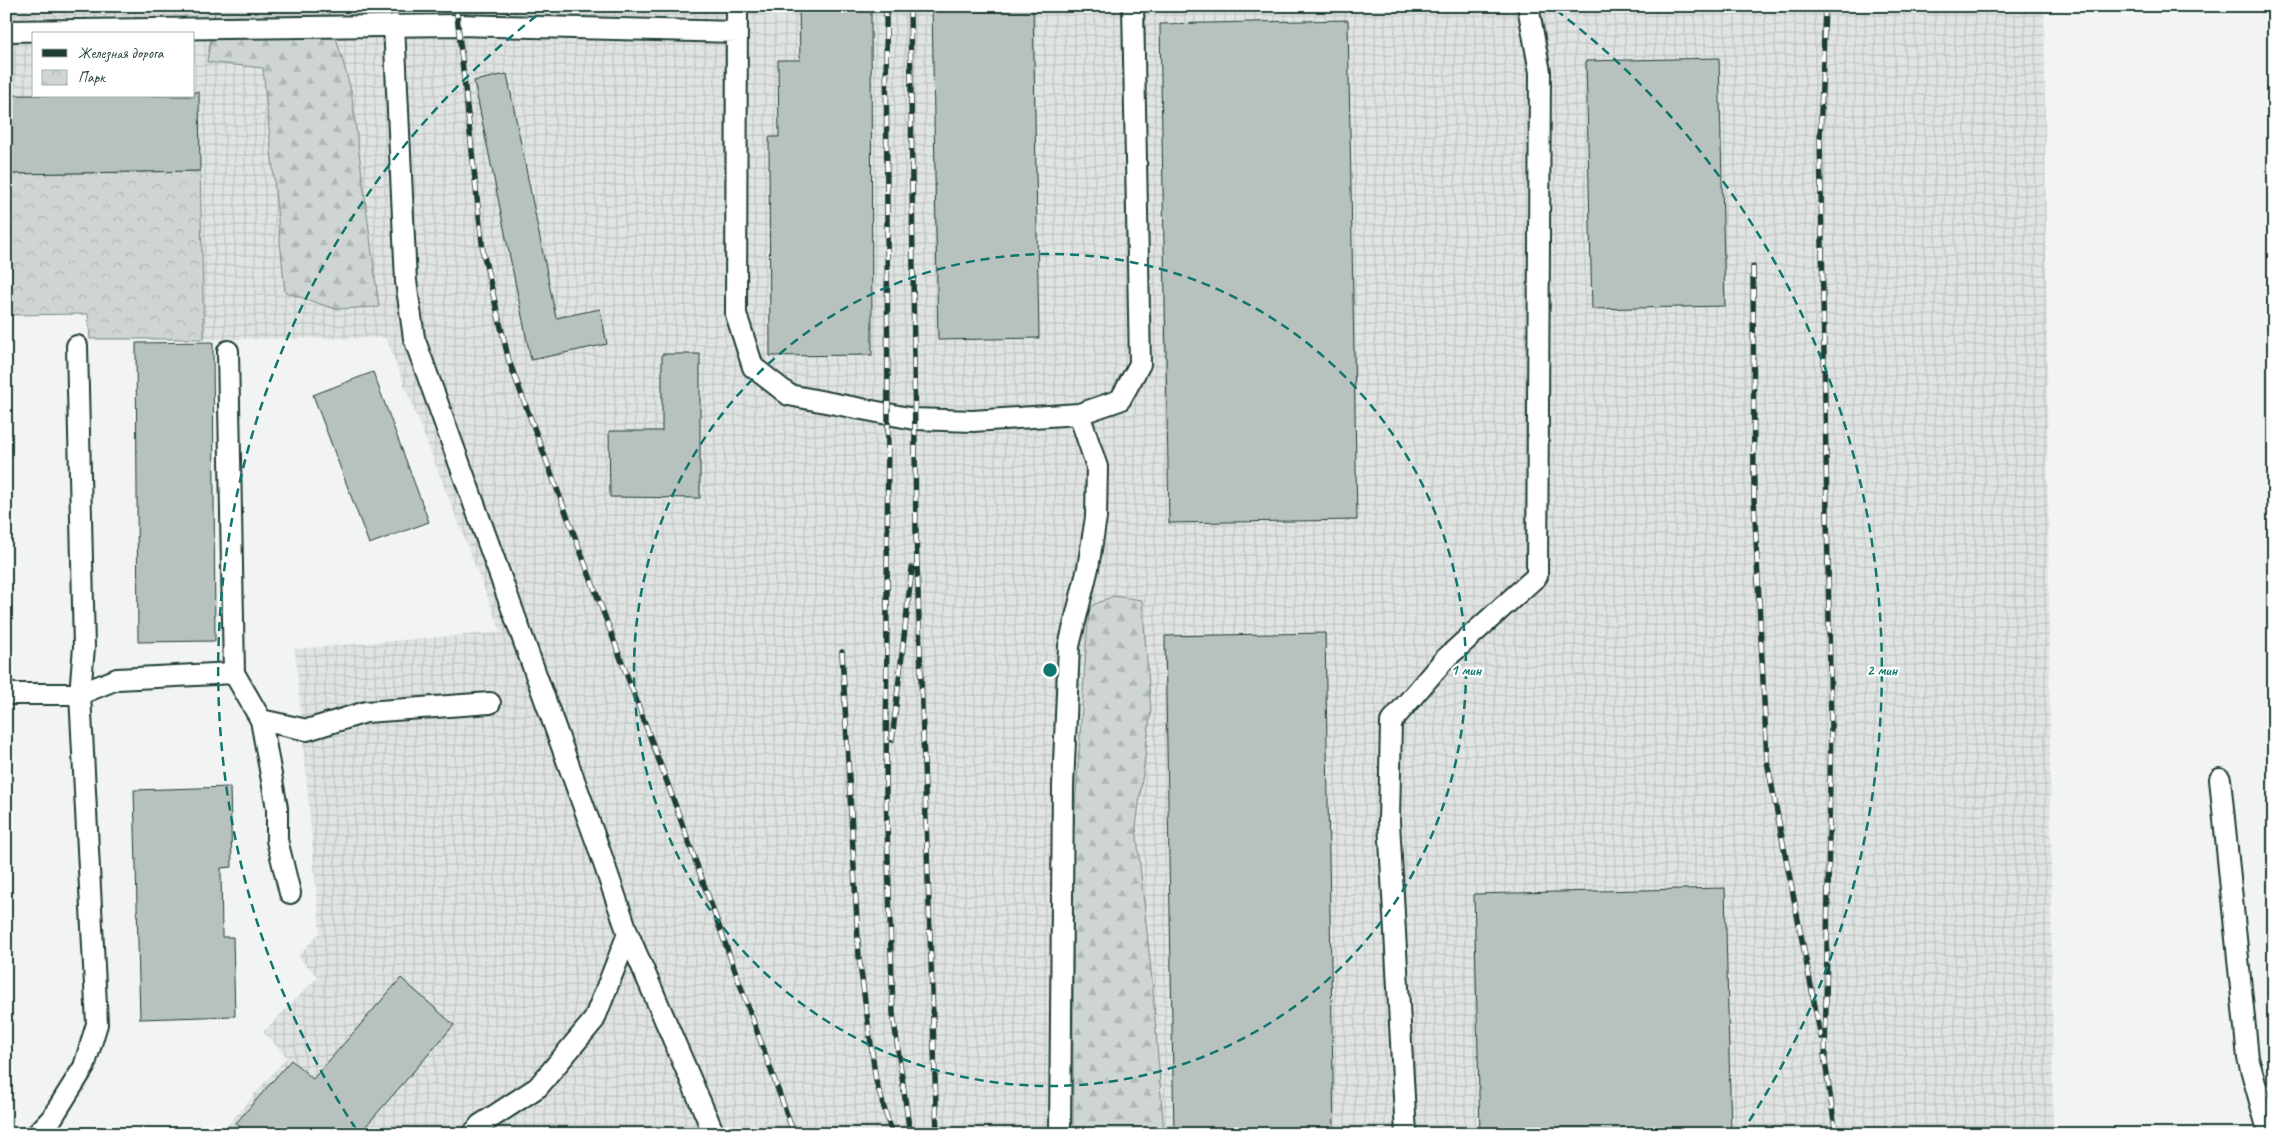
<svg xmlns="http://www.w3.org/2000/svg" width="2280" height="1140" viewBox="0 0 2280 1140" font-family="Caveat,sans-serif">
  <defs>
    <pattern id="industrial-grid" width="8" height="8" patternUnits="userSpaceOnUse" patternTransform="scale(1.25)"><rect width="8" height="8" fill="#e0e4e3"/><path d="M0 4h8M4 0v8" fill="none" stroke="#c0c4c3"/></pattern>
    <pattern id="forest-firs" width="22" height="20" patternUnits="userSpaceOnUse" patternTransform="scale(1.25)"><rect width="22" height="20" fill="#ced5d3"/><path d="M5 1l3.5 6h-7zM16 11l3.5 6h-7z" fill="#b0b8b6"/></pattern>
    <pattern id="park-crowns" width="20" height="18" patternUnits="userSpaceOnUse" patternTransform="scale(1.25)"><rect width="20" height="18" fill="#ced5d3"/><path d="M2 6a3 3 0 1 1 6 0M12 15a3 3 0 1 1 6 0" fill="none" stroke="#b0b8b6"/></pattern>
  </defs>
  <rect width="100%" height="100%" fill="#f2f3f3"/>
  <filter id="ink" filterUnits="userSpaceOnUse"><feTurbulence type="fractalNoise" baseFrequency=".02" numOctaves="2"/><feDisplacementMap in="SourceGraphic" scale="10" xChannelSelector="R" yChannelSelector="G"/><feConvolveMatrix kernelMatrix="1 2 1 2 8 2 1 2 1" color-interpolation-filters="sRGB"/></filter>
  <g filter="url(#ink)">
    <path fill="url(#industrial-grid)" fill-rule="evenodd" d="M6,6H2044L2053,1134H220L287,1057L263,1032L318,977L298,957L320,932L295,649L501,632L386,338L204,339L200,171L6,174ZM34,34H194V96H34Z"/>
    <path fill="url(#forest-firs)" stroke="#768984" d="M216,6H327L351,90L379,307L335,309L285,292L263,68L207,62Z
      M1113,596L1142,600L1151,710L1136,827L1152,980L1164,1134H1073V837L1089,607Z"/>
    <path fill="url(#park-crowns)" stroke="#768984" d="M200,171L204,339H90L88,314L6,315V174Z"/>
    <path fill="#b7c1bd" stroke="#1f3d34" d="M799,6H871L872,355L770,356L769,137H779L778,60H800Z
      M932,6H1033L1039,338L938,340Z
      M1348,20L1357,520L1169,523L1160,24Z
      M1719,58L1725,306L1592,309L1586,61Z
      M507,74L556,318L600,309L607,344L531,360L474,81Z
      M194,92H199L200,171L6,174V95L194,96Z
      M213,342L215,641L138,642L136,343Z
      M662,354H700V498L610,497L609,431H662Z
      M373,372L429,522L369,544L313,395Z
      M1325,633L1334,1134H1174L1165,636Z
      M230,787L232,867L221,868L222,937H233L235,1016L140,1019L134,790Z
      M1725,888L1731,1134H1480L1474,894Z
      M401,978L454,1025L359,1134H248L236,1123L291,1060L313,1079Z"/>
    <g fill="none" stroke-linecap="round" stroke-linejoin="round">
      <defs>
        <path id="service" d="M737,6L736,314L753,367L789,395L914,419L973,421L1079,414L1120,400L1140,364L1133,6
          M394,25L406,281L414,338L598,846L628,934L714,1134
          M6,31L457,25L737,32
          M228,351L234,673
          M6,694H80L117,679L234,673L261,720L307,730L366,712L490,703
          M261,720L277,808V840L290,893
          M2220,779L2248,1058L2269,1134
          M37,1134L52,1118L84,1067L97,1024L80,694L84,647L77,346
          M473,1134L480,1125L538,1087L594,1020L628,934
          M1060,1134L1063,786L1069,646L1088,568L1096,517L1097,467L1079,414
          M1406,1134L1389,822L1391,722L1444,660L1537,576L1540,72L1528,6"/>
      </defs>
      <use href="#service" stroke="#1f3d34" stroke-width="24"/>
      <use href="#service" stroke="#fff" stroke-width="20"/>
      <defs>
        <path id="rail" d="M456,6L483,252L509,361L667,782L794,1134
          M886,6L888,416L886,794L893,1014L910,1134
          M910,6L916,534L937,1134
          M1825,6L1820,139L1831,724L1825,1060
          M1753,267L1754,499L1767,761L1821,1037
          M842,652L859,957L876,1081L892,1134
          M892,740L912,568
          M1824,1055L1836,1134"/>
      </defs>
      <use href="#rail" stroke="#1f3d34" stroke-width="5.5"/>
      <use href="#rail" stroke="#fff" stroke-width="4" stroke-dasharray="11" stroke-linecap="butt"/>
    </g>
  </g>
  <g fill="none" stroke="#0f766e" stroke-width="2.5" stroke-dasharray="9 6">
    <circle cx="1050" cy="670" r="416"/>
    <path d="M356 1129A832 832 0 0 1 544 10M1556 10A832 832 0 0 1 1744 1129"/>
  </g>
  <circle cx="1050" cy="670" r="8" fill="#0f766e" stroke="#fff" stroke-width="2.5"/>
  <g font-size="15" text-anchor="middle" font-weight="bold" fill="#0f766e" stroke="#fff" stroke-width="4.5" stroke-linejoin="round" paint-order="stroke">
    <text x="1466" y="675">1 мин</text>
    <text x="1882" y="675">2 мин</text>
  </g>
  <rect width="2280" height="1140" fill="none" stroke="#fff" stroke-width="25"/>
  <rect x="12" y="12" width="2255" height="1115" fill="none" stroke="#1f3d34" stroke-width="2" filter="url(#ink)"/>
  <rect x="32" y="32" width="162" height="65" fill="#ffffff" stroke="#a5b1ae"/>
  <rect x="42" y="49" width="25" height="8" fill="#1f3d34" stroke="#a5b1ae"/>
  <text x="78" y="58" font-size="15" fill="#1f3d34">Железная дорога</text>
  <rect x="42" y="70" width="25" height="15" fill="url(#park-crowns)" stroke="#a5b1ae"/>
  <text x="78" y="82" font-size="15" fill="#1f3d34">Парк</text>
</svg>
